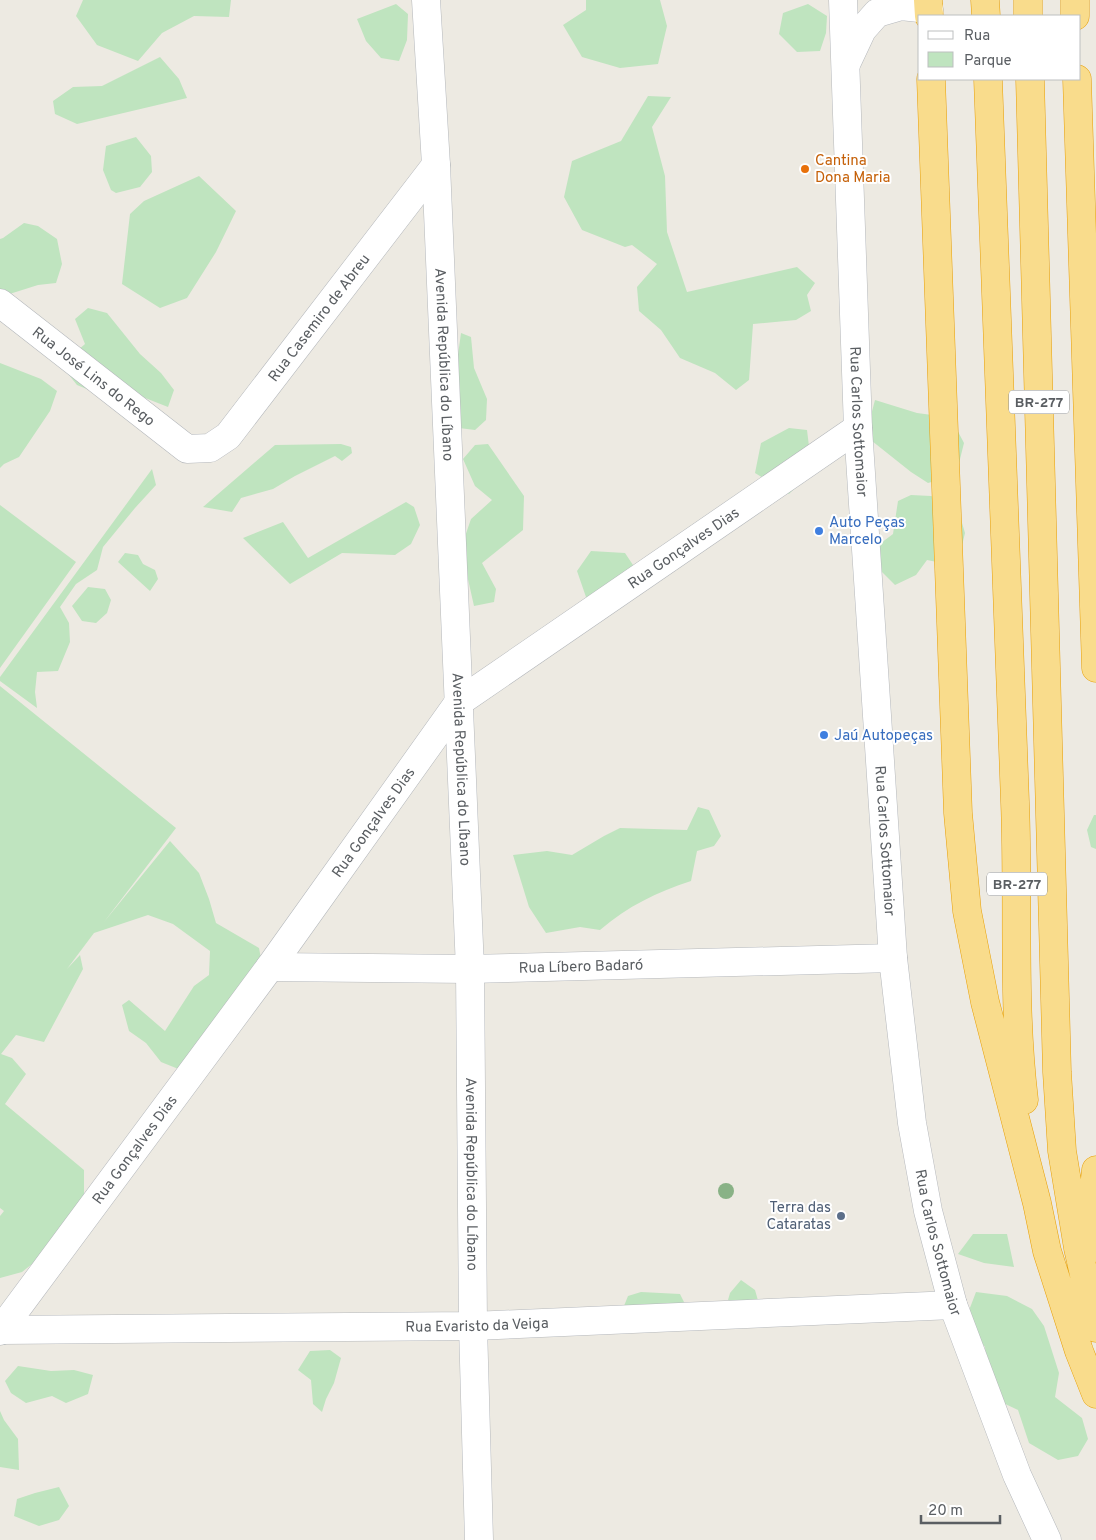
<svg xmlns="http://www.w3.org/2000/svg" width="1096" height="1540" viewBox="0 0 1096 1540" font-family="Overpass,sans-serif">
  <rect width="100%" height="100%" fill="#edeae2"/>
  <path fill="#bfe4bf" d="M83,0H231L229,17L194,16L162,33L138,61L97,45L76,16Z
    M586,0H660L667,26L658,64L620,68L582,57L563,25L586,10Z
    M396,4L408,14L407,40L399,61L381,58L366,41L357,19Z
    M808,4L827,16L826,33L820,51L797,52L779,34L783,13Z
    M160,57L179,79L187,98L77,124L55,114L53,101L73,87L102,86Z
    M648,96L671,97L652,127L665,176L667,232L687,292L797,267L815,283L807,295L811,311L796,320L753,324L749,380L736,390L715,373L680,358L661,330L639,311L637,287L657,264L632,245L625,247L582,230L564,197L572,161L621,141Z
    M136,137L151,156L152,172L140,187L116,193L111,190L103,170L106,146Z
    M199,176L236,211L216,252L187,298L160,308L122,284L130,214L144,201Z
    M24,223L38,226L57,239L62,264L56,283L38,285L0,297V239L3,238Z
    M88,308L107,313L140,354L161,373L174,390L168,407L135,394L106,397L77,385L61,365L85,344L75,319Z
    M461,333L471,337L474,368L487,399L486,420L475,430L459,428L455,377Z
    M0,363L41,379L57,391L50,411L19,457L4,464L0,468Z
    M875,400L917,413L932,415L955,426L964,443L956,475L928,483L911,472L872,441L870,419Z
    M789,428L807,430L812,471L789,494L755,473L761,443Z
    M341,444L351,447L352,453L342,461L335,456L295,476L273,489L241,498L232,512L203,507L275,445Z
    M488,444L524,496L523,530L482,563L496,589L494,602L474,606L461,548L471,519L492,500L475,486L463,459L475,445Z
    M152,469L156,485L135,508L103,547L97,570L76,584L60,607L69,623L70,642L58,671L37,672L35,692L37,708L0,681V677Z
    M911,495L931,496L957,506L965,533L957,566L927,560L916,575L895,585L878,568L877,546L893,534L898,501Z
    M406,502L414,507L420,525L411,544L395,555L342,553L290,584L243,538L283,522L308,558Z
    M0,505L76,562L0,668Z
    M591,551L625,553L637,571L610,611L586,597L577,571Z
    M125,553L138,555L143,564L155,570L158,579L150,591L118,562Z
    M88,587L105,589L111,600L107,613L96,623L82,621L72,606Z
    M0,686L176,828L104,922L170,841L199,873L209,899L216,923L259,948L262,964L186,1072L161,1062L146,1043L129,1031L122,1005L129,1000L165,1031L194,986L209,975L210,951L173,924L148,915L94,933L67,969L80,955L83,969L44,1042L16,1035L1,1054L12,1058L26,1074L5,1104L84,1170V1200L37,1260L22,1272L0,1278V1216L4,1211L0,1208Z
    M698,807L709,810L721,836L714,846L697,851L691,881C657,892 628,906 600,930L580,927L546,933L529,907L513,855L547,851L572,855L604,836L620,828L687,830Z
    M1094,815H1096V849L1091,847L1087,830Z
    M973,1234H1007L1014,1267L984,1263L958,1254Z
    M741,1280L755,1290L759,1304L745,1310L728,1300L730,1293Z
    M641,1292L680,1294L686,1306H624L628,1296Z
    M976,1292L1007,1296L1032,1309L1044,1326L1059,1373L1055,1397L1082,1418L1088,1439L1078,1456L1058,1460L1029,1443L1018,1410L1001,1402L987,1378L985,1347L971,1331L968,1313Z
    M330,1350L341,1358L334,1383L326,1399L322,1412L313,1404L311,1380L298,1370L310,1351Z
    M18,1366L51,1371L74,1370L93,1375L88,1394L66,1403L52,1396L26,1403L11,1393L5,1381Z
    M0,1411L4,1420L18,1439L19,1470L0,1467Z
    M59,1487L69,1506L59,1520L39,1526L14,1516L17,1499L35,1493Z"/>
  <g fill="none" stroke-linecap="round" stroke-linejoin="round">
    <defs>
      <g id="minor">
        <path id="s1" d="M426,0L436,165L470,969L473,1326L479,1540"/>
        <path id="s2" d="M843,0L858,428L893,958L912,1123L928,1211L953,1305L1017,1475L1047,1540"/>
        <path d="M846,64L862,30L877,13L901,6L929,9"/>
        <path id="s3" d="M0,303L187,449L210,448L228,436L436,165"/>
        <path id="s4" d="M270,967L470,969L893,958"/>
        <path id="s5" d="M1,1330L473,1326L953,1305"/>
        <path id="s6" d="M0,1331L270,967L459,702L858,428"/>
      </g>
      <path id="highway" d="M928,0L929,16
        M985,0L986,16
        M1028,0V16
        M1075,0V16
        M931,79L958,813L967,911L985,1002L1037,1203L1047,1251L1079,1351L1096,1394
        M988,79C996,320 1005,561 1015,802C1019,901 1012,1001 1024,1100
        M1030,79L1057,1072L1062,1151L1078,1248L1096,1328
        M1077,79L1096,668
        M1090,1249V1222L1096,1170"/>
    </defs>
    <use href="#minor" stroke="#b5b8bc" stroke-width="29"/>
    <use href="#highway" stroke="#e79f07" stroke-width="29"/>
    <use href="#minor" stroke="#fff" stroke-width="28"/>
    <use href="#highway" stroke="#f9dc8c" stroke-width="28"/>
  </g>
  <circle fill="#89b286" cx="726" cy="1191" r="8"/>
  <circle fill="#e8710a" stroke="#fff" stroke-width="2" cx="805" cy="169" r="5"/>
  <g fill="#3f7fe0" stroke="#fff" stroke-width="2">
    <circle cx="819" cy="531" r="5"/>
    <circle cx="824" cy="735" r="5"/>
  </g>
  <circle fill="#5c6f8a" stroke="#fff" stroke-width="2" cx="841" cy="1216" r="5"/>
  <g text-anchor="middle" stroke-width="4" stroke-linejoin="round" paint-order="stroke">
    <g fill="#fff" stroke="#8c8e91" stroke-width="1">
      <rect x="1009" y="390.5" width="60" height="23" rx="4"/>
      <rect x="987" y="872.5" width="60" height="23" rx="4"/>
    </g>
    <g font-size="14" font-weight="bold" fill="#5a5e62">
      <text x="1039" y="407">BR-277</text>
      <text x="1017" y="889">BR-277</text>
    </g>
    <g font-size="15" fill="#c56008" stroke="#fff" text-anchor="start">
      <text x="815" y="165">Cantina<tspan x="815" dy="17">Dona Maria</tspan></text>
    </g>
    <g font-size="15" fill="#5a5e62" stroke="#fff">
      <text dy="5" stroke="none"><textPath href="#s3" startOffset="431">Rua Casemiro de Abreu</textPath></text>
      <text dy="5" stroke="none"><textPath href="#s1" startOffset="365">Avenida República do Líbano</textPath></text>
      <text dy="5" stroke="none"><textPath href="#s3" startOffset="119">Rua José Lins do Rego</textPath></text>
      <text dy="5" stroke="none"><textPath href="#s2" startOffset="422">Rua Carlos Sottomaior</textPath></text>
      <text dy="5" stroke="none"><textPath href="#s6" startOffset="1051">Rua Gonçalves Dias</textPath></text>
      <text dy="5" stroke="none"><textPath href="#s1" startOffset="770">Avenida República do Líbano</textPath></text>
      <text dy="5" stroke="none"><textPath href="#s6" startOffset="631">Rua Gonçalves Dias</textPath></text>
      <text dy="5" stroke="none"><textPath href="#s2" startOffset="842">Rua Carlos Sottomaior</textPath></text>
      <text dy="5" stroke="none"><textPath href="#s4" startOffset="311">Rua Líbero Badaró</textPath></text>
      <text dy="5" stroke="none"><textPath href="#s6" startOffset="226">Rua Gonçalves Dias</textPath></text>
      <text dy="5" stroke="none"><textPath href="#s1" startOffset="1175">Avenida República do Líbano</textPath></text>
      <text dy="5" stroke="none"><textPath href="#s2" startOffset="1248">Rua Carlos Sottomaior</textPath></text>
      <text dy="5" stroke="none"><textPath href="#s5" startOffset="476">Rua Evaristo da Veiga</textPath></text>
    </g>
    <g font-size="15" fill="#366cbe" stroke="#fff" text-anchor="start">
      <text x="829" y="527">Auto Peças<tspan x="829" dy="17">Marcelo</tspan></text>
      <text x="834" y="740">Jaú Autopeças</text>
    </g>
    <g font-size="15" fill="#4e5e75" stroke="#fff" text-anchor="end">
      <text x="831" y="1212">Terra das<tspan x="831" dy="17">Cataratas</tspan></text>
    </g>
  </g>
  <rect x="918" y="15" width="162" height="65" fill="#ffffff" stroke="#bdbfc0"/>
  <rect x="928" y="31" width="25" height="8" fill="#ffffff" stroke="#bdbfc0"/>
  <text x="964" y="40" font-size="15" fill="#5a5e62">Rua</text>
  <rect x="928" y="52" width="25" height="15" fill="#bfe4bf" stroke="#bdbfc0"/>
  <text x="964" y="65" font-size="15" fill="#5a5e62">Parque</text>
  <path d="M921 1515v8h79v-8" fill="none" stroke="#5a5e62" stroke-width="2.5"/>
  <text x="928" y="1515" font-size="15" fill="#5a5e62" stroke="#ffffff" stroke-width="4" paint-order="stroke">20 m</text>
</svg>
